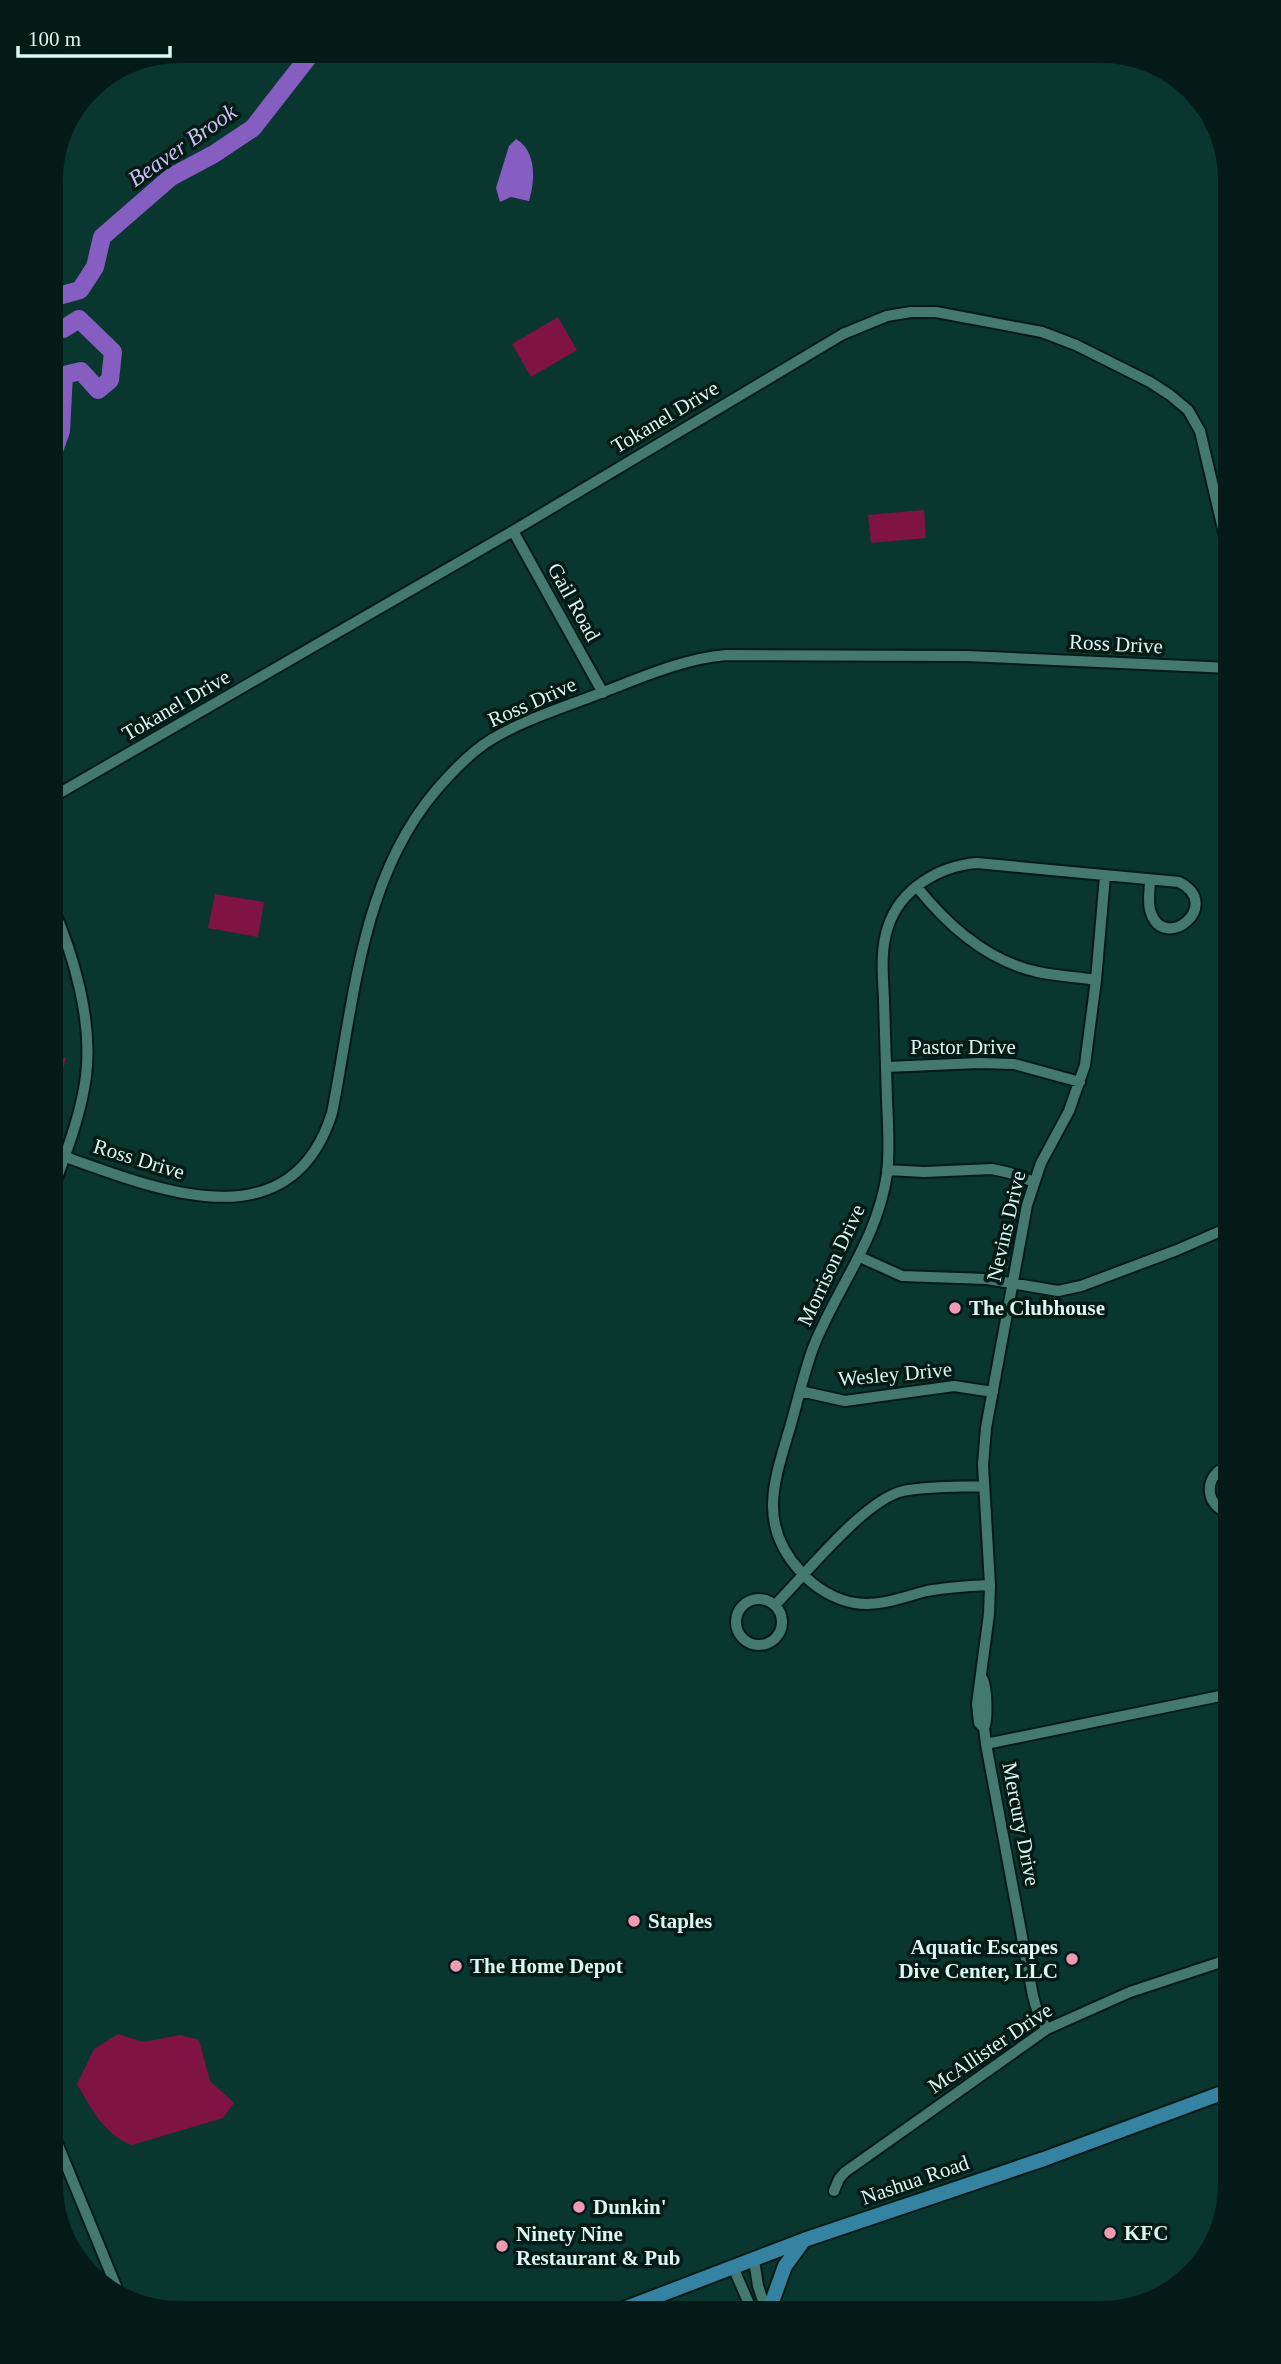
<svg xmlns="http://www.w3.org/2000/svg" width="1281" height="2364" viewBox="0 0 1281 2364" font-family="'Times New Roman',serif">
  <rect width="100%" height="100%" fill="#09362f"/>
  <path fill="#7f1343" d="M414,51H509L498,56L443,62Z
    M558,317L577,350L531,377L512,344Z
    M924,510L926,538L871,543L868,515Z
    M215,894L264,902L258,937L208,928Z
    M66,1057L51,1117V1063Z
    M118,2034L143,2042L180,2035L199,2040L210,2081L234,2103L223,2118L132,2145C105,2136 91,2108 77,2084L94,2049Z"/>
  <path fill="#865dc1" d="M516,139C537,151 535,181 529,201L511,197L500,202L496,188L509,146Z"/>
  <g fill="none" stroke-linecap="round" stroke-linejoin="round">
    <path stroke="#865dc1" stroke-width="18" d="M51,300L55,297L80,290L95,267L102,237L171,177L214,154L253,128L313,51
      M51,459L61,431L64,375L81,371L98,390L110,380L113,352L79,319L63,329L51,326"/>
    <defs>
      <path id="minor" d="M513,531L603,693
        M51,798L513,531L843,334L887,316L911,312H936L1042,332L1076,345L1150,382L1170,395L1188,410L1200,431L1230,559
        M917,887C948,926 987,961 1038,972C1057,976 1077,977 1096,980
        M886,1067L979,1063L1014,1064L1080,1082
        M63,1156C156,1189 290,1246 332,1113C355,997 361,867 448,777C461,763 475,749 492,739C522,721 556,710 590,697C634,681 679,659 726,655L966,656L1230,668
        M887,1170L924,1172L992,1169L1010,1173L1034,1182
        M51,1195C64,1157 81,1117 86,1076C93,1022 74,954 51,904
        M860,1257L902,1276L987,1279L1058,1291L1081,1286L1177,1250L1230,1227
        M800,1391L845,1401L954,1386L993,1392
        M1230,1513C1203,1507 1203,1472 1230,1466
        M990,1585C968,1586 948,1587 927,1591C903,1597 880,1607 855,1603C835,1600 814,1587 801,1572C756,1524 775,1479 791,1424C798,1399 804,1373 813,1348C837,1287 877,1241 887,1174C890,1150 888,1124 887,1100C886,1067 885,1033 884,1000C883,976 880,950 888,927C900,889 939,866 977,863L1179,882C1224,905 1165,953 1151,913C1147,903 1150,890 1150,880
        M736 1622a23 23 0 1 1 46 0a23 23 0 1 1-46 0Z
        M775,1605C805,1575 864,1500 903,1491C927,1486 959,1487 984,1486
        M982,1678C987,1685 988,1720 984,1728
        M986,1744L984,1728L979,1723L977,1704L989,1614L990,1585L983,1465L986,1428L1027,1205L1041,1163L1069,1111L1085,1065L1096,980L1105,876
        M1047,2029L1038,2014L1033,1996L986,1744L1230,1694
        M51,2128L120,2296
        M834,2191L839,2179L845,2172L1047,2029L1130,1992L1230,1959
        M754,2260L758,2286L767,2313
        M733,2267L753,2313"/>
      <path id="major" d="M613,2313L804,2240L1044,2159L1230,2090
        M768,2313L785,2266L804,2240"/>
    </defs>
    <use href="#minor" stroke="#001b17" stroke-width="14"/>
    <use href="#major" stroke="#001b17" stroke-width="18"/>
    <use href="#minor" stroke="#43796f" stroke-width="10"/>
    <use href="#major" stroke="#3583a1" stroke-width="14"/>
  </g>
  <g fill="#f09ab4" stroke="#041a16" stroke-width="2.5">
    <circle cx="955" cy="1308" r="7"/>
    <circle cx="634" cy="1921" r="7"/>
    <circle cx="1072" cy="1959" r="7"/>
    <circle cx="456" cy="1966" r="7"/>
    <circle cx="579" cy="2207" r="7"/>
    <circle cx="1110" cy="2233" r="7"/>
    <circle cx="502" cy="2246" r="7"/>
  </g>
  <g text-anchor="middle" stroke-width="7" stroke-linejoin="round" paint-order="stroke">
    <g font-size="21" fill="#dcf7f1" stroke="#041a16">
      <text transform="translate(665 417) rotate(-31)" y="7">Tokanel Drive</text>
      <text transform="translate(574 602) rotate(61)" y="7">Gail Road</text>
      <text transform="translate(1116 644) rotate(3)" y="7">Ross Drive</text>
      <text transform="translate(532 702) rotate(-24)" y="7">Ross Drive</text>
      <text transform="translate(176 705) rotate(-30)" y="7">Tokanel Drive</text>
      <text x="963" y="1054">Pastor Drive</text>
      <text transform="translate(139 1159) rotate(17)" y="7">Ross Drive</text>
      <text transform="translate(1006 1226) rotate(-77)" y="7">Nevins Drive</text>
      <text transform="translate(831 1265) rotate(-65)" y="7">Morrison Drive</text>
      <text transform="translate(895 1374) rotate(-5)" y="7">Wesley Drive</text>
      <text transform="translate(1021 1824) rotate(79)" y="7">Mercury Drive</text>
      <text transform="translate(990 2048) rotate(-34)" y="7">McAllister Drive</text>
      <text transform="translate(915 2180) rotate(-19)" y="7">Nashua Road</text>
    </g>
    <g font-size="21" font-weight="bold" fill="#dcf7f1" stroke="#041a16" text-anchor="start">
      <text x="969" y="1315">The Clubhouse</text>
      <text x="648" y="1928">Staples</text>
      <text x="1058" y="1954" text-anchor="end">Aquatic Escapes<tspan x="1058" dy="24">Dive Center, LLC</tspan></text>
      <text x="470" y="1973">The Home Depot</text>
      <text x="593" y="2214">Dunkin'</text>
      <text x="1124" y="2240">KFC</text>
      <text x="516" y="2241">Ninety Nine<tspan x="516" dy="24">Restaurant &amp; Pub</tspan></text>
    </g>
    <g font-size="23" font-style="italic" fill="#cfbef1" stroke="#041a16">
      <text transform="translate(182 145) rotate(-35)" y="8">Beaver Brook</text>
    </g>
  </g>
  <path d="M0 0H1281V2364H0ZM179 63H1102A116 116 0 0 1 1218 179V2185A116 116 0 0 1 1102 2301H179A116 116 0 0 1 63 2185V179A116 116 0 0 1 179 63Z" fill="#041a16" fill-rule="evenodd"/>
  <path d="M18 46v10h152v-10" fill="none" stroke="#dcf7f1" stroke-width="3.5"/>
  <text x="28" y="46" font-size="21" fill="#dcf7f1" stroke="#041a16" stroke-width="5" paint-order="stroke">100 m</text>
</svg>
